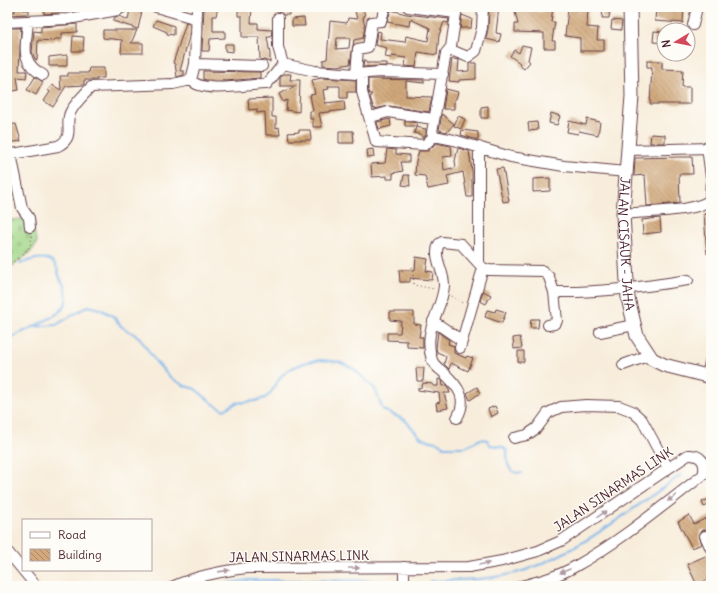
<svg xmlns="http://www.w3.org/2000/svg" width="718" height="593" viewBox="0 0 718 593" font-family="Delius,sans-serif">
  <defs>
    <pattern id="cemetery-stones" width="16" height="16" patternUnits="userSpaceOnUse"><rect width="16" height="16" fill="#a0d687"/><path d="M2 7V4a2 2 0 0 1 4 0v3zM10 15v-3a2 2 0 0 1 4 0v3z" fill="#8bb775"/></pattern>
    <pattern id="building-back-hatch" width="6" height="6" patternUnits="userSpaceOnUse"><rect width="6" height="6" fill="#d1a97c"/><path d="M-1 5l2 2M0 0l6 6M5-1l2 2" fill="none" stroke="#ac8966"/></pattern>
  </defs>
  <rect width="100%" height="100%" fill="#fdfcf7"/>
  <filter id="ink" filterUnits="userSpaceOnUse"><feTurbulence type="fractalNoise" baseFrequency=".025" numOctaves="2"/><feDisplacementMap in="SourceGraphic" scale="8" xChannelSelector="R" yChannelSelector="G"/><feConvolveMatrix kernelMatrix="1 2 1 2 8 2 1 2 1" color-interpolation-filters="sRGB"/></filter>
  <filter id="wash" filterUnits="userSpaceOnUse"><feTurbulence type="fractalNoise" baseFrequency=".012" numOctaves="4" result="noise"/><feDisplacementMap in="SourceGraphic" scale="16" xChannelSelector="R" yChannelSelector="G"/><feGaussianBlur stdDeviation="0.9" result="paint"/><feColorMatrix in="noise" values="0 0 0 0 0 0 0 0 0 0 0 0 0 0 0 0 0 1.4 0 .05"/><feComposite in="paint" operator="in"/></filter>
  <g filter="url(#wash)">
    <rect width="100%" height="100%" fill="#f8eddb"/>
    <path fill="url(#cemetery-stones)" stroke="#757a59" d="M23,219L32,222L37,243L31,252L7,270V220Z"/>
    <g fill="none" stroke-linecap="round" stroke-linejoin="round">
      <path stroke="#79b6ec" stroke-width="2" d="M20,264C29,260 47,254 55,264C58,268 58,274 60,278C65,286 69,296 65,305C60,315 44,321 35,326
        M7,342L12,337L33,327L56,325L88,306L100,309L113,316L122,327L139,337L156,362L171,378L185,386L195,389L215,405L224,410L236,403L255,401L265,398L270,394L281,376L292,368L307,362L321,360L339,362L354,369L375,389L383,410L405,420L421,438L439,443L444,447H465L481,439L487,440L490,445L503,447L507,451C507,463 507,474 522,473
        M430,581C461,580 496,580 526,570C583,549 632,509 681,475
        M211,586L250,580L383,581"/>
    </g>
    <g id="blocks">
      <path fill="url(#building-back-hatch)" fill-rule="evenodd" d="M14,7H23V10H29V14L7,15V11L15,12Z
        M59,7V13L44,14V8Z
        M68,7H78L79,10L69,12Z
        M204,7H218L216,16H213V31H225V38L210,39L209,51H202Z
        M238,7H252L251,23H258V29L272,30L271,37H267L270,54V62L260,59L259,37H242V16H238Z
        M279,7H289V15H284L279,12Z
        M489,7H499L496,33L501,34L499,42L486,39L488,28Z
        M520,7L521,11L535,7L536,12L548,11V7H553L551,22H555L552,41H555V48H544V33L515,32V24H518L514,8Z
        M581,7L588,8L587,27L598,28L597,40H604V51H580V38L565,36L568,9L581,11Z
        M603,7L610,8L609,18H602Z
        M656,7H684L683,23L655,21Z
        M363,8L365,16L363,17L365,27L363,38L354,40L350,64L338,66L323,65V60L327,59L330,21L347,23L348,18L357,19L355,11ZM337,38H350L349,48L336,49Z
        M130,9L142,11L138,29L113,21L115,17L119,16L128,20Z
        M391,10L406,14L449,19L448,23L444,22L439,35L437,55L418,52L416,67L405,66L406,58L392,56L391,58L385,57L387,48L375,45L377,31L381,32L380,39L405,42L406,36L428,41L430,28L410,19L409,26L387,22Z
        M462,15L472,19L471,28H460Z
        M304,18L305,26H292V19Z
        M156,20L174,26V35L167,34V32L153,26Z
        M612,20L622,21L621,30L611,29Z
        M186,23L190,24L189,37L180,71H184V75L177,77L175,64L173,63Z
        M77,24V32L62,33V39H54V41L38,40L37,60L35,59L32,52L34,31L41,32V27Z
        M7,28H21L19,71H27L26,78L17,77L19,90L7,92L11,67H8L9,60H7L9,40H7Z
        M103,30H137L131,43H143V53H121L122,40L103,38Z
        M654,31L664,32V43L653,42Z
        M73,36L84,37L83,51H72Z
        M225,44H233V52L225,51Z
        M522,45L531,47L528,60L530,62L524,69L519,65L520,63L510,56L514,50L519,53Z
        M67,55V66H49V57Z
        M452,59L459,60L458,72L469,71V63H476V79L459,80V82L449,81Z
        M364,60H366V63H387V66L363,67Z
        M647,61H662V69L683,70L682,87H690V104H650L652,67H647Z
        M89,68H104V78H97V80H84V85L66,86L53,107L44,101L50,92L48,90L52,85L61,90L60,76H68V73H88Z
        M203,71L260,72V78L226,81L206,80L203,79Z
        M283,74H291L290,80H300L299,112L286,110L287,100L283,102L279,94L296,86H280V78Z
        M35,77L43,82L36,95L27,90Z
        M322,78L356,80V92H347V98H340V86H328L329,89L323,90L325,103L344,101L345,110L319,113L322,127H313V119H310V111H313L310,95L315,94L312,80Z
        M368,79L424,80V83L406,81V96L432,97L429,112L389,106L374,109L370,97L372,94H369L368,91Z
        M446,89L458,92L456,99H454V109H443Z
        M272,98V117H276V128L279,127L280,135H266L265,112L257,113V109L249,110L248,99Z
        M488,106V118H481V107Z
        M551,113L560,116L557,125L549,123Z
        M442,114L454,124L447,132L439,130Z
        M458,116L465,119L461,129L454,126Z
        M390,119L391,126L379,129L377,122Z
        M587,119L600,122L598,135L579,131L578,134L567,132L569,121L586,125Z
        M405,121L417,123L416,126H405Z
        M537,122L538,130L529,131L528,123Z
        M16,124L21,141L8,143L7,125Z
        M416,127L426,129V135L422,138V135L414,133Z
        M299,130H310L311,140H289L288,133L299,132Z
        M462,130L478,132V140L461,135Z
        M339,131H353L354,143H339Z
        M651,134L665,135V143H650Z
        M436,143L451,146L452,156L443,157L444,170L452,168V170L456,167L455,161L458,148L469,151L472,171V197H467L463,172L447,176L449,185L428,189L425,176L415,175L416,161L419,151H428Z
        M373,149L374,157L368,158L367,150Z
        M387,149L396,150V154L409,155V162H401L403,171L393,173V179H387V176L372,177L371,164L385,163Z
        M679,157H692L693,174H679L680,203L647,206L645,175L634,176L635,158Z
        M503,168L509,201L503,202L496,169Z
        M404,175H409L410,186L402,185Z
        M550,178V191L533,192V179Z
        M711,213V254H707L704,214Z
        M660,218L661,232L643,234L642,220Z
        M416,257L428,259L426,271L433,272L432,280L410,278V282H400L399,270H415Z
        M483,291L491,295L486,304L480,301Z
        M496,309L506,312L502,323L485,317L487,310L495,312Z
        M390,312H414V324L421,325L419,337H423V348L407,347V341L387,340V333H400L401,321L390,320Z
        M531,319H539L538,328H530Z
        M438,332L449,340L448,344L454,346V353L466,358L467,356L473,358L468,371L451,363L449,369L444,364L446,356L437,352L436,348Z
        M520,337L522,348L514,349L513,338Z
        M518,351H524V362H518Z
        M416,368H424L423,381H417Z
        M438,379L442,380L443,386L447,385L450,393H444L448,408L437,410L436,403L440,402L439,393L418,390V388L422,387L423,383L433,384V386H438Z
        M477,387L480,393L470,400L467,393Z
        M495,406L498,413L491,417L488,409Z
        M711,498V504L704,507L702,502Z
        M689,515L694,524L711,516V533L706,530H702L699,536L702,544L692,548L678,522Z
        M708,555H711V578L697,585L687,564Z"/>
    </g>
  </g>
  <g filter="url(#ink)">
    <use href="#blocks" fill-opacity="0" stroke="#643e45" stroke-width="1"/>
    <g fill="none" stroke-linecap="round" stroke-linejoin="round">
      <defs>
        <path id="minor" d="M156,7L197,19
          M408,7L456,13
          M457,7L451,47L446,53L432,132L434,136L454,140L511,157L564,166L626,172
          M278,18V47L283,64
          M7,22L68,19L118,10L123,7
          M28,22C26,46 19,62 43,75
          M693,25L697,7
          M451,50L468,57L476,51L482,28L483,7
          M195,64L262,66
          M356,74L358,49L368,47L372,22L381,21L385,7
          M362,74V92L376,142L425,145L434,136
          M191,80C202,94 250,84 267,84L283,64L315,71L356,74L380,72L443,74
          M371,117L388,112L433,119
          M479,147V262
          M628,150L711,148
          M11,154L22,208L29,218L30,227
          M7,155L58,146C77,136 63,124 71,111C76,102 85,94 91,87L173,84L191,80L195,64L197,7
          M623,214C645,211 694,213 710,200L711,177L707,147
          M433,321L461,340
          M548,325L554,324L557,321L554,292
          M600,332L634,325
          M460,348L483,268
          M623,365L650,355
          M707,376L711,358
          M457,418C468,399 459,387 444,373C440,369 434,366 432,360C422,330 442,311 444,286C445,272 432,257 439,244L442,242L461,244L483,268L489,270L543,271L549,277L554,292C599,293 643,287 688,280
          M514,438L527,435L537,428L548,413L561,407L586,405L619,406L632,411L642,420L668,468
          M705,536L711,549
          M7,551L36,586
          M174,586C197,576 221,571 247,568L469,567L502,561L538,551L561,541L688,455C701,454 707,463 703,475C662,506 621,541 576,566C559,576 540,581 521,586
          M404,586V567"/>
        <g id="major">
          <path id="s1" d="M630,7L632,96L623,214L628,298L637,336L652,359L664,365L711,377"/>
        </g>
      </defs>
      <use href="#minor" stroke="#643e45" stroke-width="12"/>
      <use href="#major" stroke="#643e45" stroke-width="15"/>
      <path stroke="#643e45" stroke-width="1" stroke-dasharray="1 3" stroke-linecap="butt" d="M7,266C18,258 34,250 31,235
        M412,267L414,285L434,289
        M451,296L464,304"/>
      <use href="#minor" stroke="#fff" stroke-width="10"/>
      <use href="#major" stroke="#fff" stroke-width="13"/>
    </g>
    <defs><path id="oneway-solid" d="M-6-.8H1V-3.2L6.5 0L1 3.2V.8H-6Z"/></defs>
    <g fill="#ae9aa0">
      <use href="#oneway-solid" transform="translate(672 498) rotate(144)"/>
      <use href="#oneway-solid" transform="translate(602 514) rotate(-35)"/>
      <use href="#oneway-solid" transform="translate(484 564) rotate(-10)"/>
      <use href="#oneway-solid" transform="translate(354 568)"/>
      <use href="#oneway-solid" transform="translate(224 571) rotate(-8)"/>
      <use href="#oneway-solid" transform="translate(565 571) rotate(157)"/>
    </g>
  </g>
  <g text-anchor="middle" stroke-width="3" stroke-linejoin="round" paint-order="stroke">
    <g font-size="13" fill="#4a1f2b" stroke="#fdfcf7">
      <text dy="5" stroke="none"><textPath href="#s1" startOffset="237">JALAN CISAUK - JAHA</textPath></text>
      <text transform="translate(613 489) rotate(-34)" y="5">JALAN SINARMAS LINK</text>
      <text transform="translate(299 556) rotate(-1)" y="5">JALAN SINARMAS LINK</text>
    </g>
  </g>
  <rect width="718" height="593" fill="none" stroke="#fdfcf7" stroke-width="24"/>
  <rect x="22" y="519" width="130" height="52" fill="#fdfcf7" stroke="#b5a4a5"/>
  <rect x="30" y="532" width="20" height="6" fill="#ffffff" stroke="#b5a4a5"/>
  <text x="58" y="539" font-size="12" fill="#4a1f2b">Road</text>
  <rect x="30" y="549" width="20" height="12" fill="url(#building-back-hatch)" stroke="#b5a4a5"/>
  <text x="58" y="559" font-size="12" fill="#4a1f2b">Building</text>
  <g transform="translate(676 42) rotate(260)"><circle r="19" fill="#fdfcf7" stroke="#b5a4a5"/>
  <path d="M0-3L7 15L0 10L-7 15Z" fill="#d1495b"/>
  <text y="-6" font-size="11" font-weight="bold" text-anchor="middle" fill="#4a1f2b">N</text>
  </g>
</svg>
